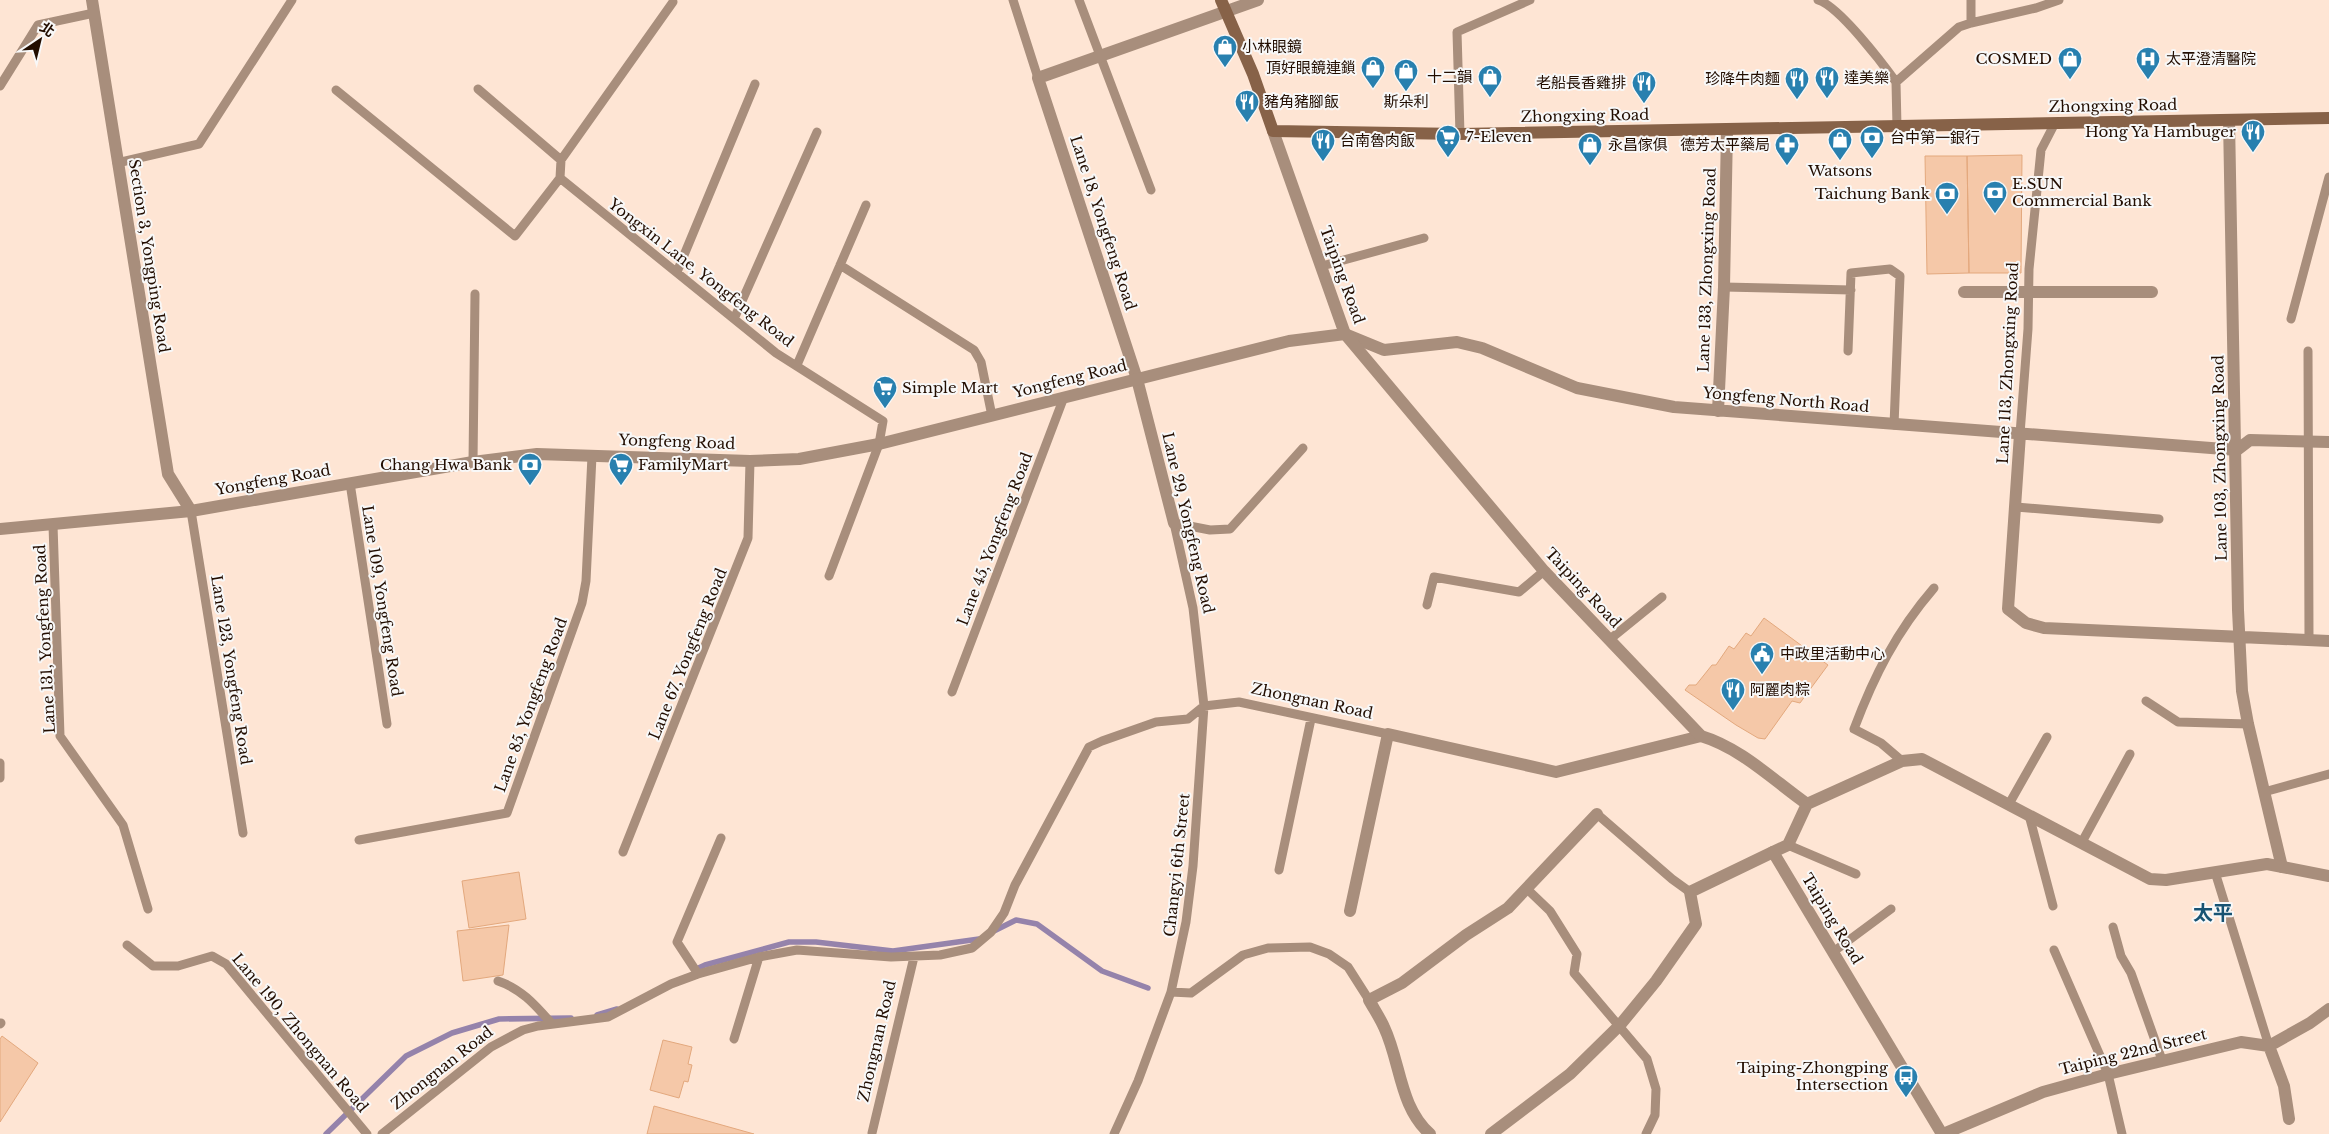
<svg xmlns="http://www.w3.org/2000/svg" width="2329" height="1134" viewBox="0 0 2329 1134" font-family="'Libre Baskerville','Noto Sans TC',serif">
  <rect width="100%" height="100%" fill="#fee5d4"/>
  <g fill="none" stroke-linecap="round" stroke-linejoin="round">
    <path stroke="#9583ab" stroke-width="5.5" d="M992,932L1016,920L1037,924L1102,971L1148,988
      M694,970L705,965L789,942H816L893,951L979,939
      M597,1015L617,1009
      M326,1134L406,1056L452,1033L499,1019L571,1018"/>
  </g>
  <path fill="#f5c8a8" stroke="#e3a87d" d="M2022,155L2021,273H1969L1967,156Z
    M1925,156H1967L1969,273L1927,274Z
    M1764,618L1828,665L1800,703L1792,701L1765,739L1758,738L1736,725L1685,690L1689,685H1696L1712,665H1716L1729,646L1734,649L1746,633L1751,636Z
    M519,872L526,919L469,928L462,881Z
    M509,925L503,975L463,981L457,931Z
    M2,1036L38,1063L0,1122V1039Z
    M663,1040L692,1047L688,1064L692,1065L688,1082L684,1081L679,1098L650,1090Z
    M654,1106L754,1134H647Z"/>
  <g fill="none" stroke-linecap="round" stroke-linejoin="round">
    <path stroke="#a88e7c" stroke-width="9" d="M1013,0L1038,78
      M1079,0L1151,190
      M1818,0C1839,6 1883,64 1896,82
      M1971,0V23
      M0,86L38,25L94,13
      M336,90L515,236L560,178L561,160L478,89
      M1897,127L1896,82L1959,27L1971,23L2036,8L2059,0
      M1460,134L1457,32L1530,0
      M561,160L673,2
      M117,163L199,144L292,0
      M560,178L776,353L883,421L879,444L829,576
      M840,265L974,350L981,362L992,416
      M1322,266L1424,238
      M677,272L755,84
      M1724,287L1851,290
      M734,319L817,132
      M2291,319L2329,177
      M1848,351L1851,273L1890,269L1900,276L1894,425
      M2308,351L2309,640
      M797,365L866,205
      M2020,434L2028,329L2029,269L2041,150L2055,123
      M473,462L475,294
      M350,483L387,724
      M2016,507L2159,519
      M191,511L243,833
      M53,525L60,736L123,825L148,909
      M1427,605L1434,577L1519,592L1544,571
      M1609,640L1662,597
      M952,692L1064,397
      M2146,701L2178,722L2248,724
      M1902,761L1881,743L1854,729C1874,676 1896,632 1934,588
      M0,763V778
      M2264,792L2329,774
      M2009,804L2047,737
      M1597,814L1672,879L1690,892
      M2029,815L2053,906
      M359,840L507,813L582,603L586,581L592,456
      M2082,842L2130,754
      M1788,845L1856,874
      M623,852L748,538L750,461
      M1279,870L1311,719
      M2215,872L2269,1046
      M1527,889L1550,911L1577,954L1574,973L1647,1059L1656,1089L1655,1115L1646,1134
      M2113,927L2121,956L2131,973L2162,1060
      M127,945L153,966H178L212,956L226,964L367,1134
      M2054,950L2108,1074L2122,1134
      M1833,952L1891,909
      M698,974L677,942L721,838
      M498,981C522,989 536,1006 552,1024
      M1171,992L1191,993L1243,955L1268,948L1310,947L1329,954L1348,967L1369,1000
      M0,1024L1,1023
      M734,1039L759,957
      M872,1133L914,957
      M382,1134L491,1047L523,1030L538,1026L608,1017L671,984L698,974L759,957L797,950L891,957L940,955L972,948L991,932L1004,913L1015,885L1089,747L1102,741L1156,722L1188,719L1204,706L1239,702L1388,734
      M1114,1134L1138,1081L1171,992L1186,922L1193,866L1204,706L1193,608L1174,523L1210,530L1230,529L1303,448"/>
    <path stroke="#a88e7c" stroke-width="12" d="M92,0L168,474L191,511
      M2229,120L2238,610L2242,691L2248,724L2282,867
      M1964,292H2152
      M1345,334L1384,350L1457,342L1482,348L1577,388L1674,407L2237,450L2250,440L2329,442
      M1718,411L1724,287L1727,130
      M2020,434L2008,609L2026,623L2044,628L2329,641
      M1174,523L1137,379L1038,78L1258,0
      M1350,911L1388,734L1556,772L1701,736
      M2269,1046L2284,1086L2289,1119
      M1430,1134C1399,1106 1401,1063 1384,1027C1380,1018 1374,1009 1369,1000L1402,983L1466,935L1508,908L1597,814
      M1491,1134L1570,1074L1620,1025L1656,981L1696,924L1690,892L1773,852
      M1943,1134L2043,1092L2108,1074L2241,1042L2269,1046L2310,1023L2329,1009"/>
    <path stroke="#a88e7c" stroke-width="12" d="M1273,131L1345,334L1544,571L1701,736C1741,748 1773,780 1807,804
      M0,529L191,511L473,462L537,454L750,461L799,459L879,444L1289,341L1345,334
      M1807,804L1902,761L1922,759L2150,879L2166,880L2267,864L2329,876
      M1807,804L1788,845L1773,852L1942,1134"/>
    <path stroke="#876248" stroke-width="12" d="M1221,0L1253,74L1273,131L1460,134L2329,118"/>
  </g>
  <defs>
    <symbol id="shop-pin" viewBox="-11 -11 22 30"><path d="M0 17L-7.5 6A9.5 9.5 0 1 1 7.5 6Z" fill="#2880af" stroke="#f8f8f8"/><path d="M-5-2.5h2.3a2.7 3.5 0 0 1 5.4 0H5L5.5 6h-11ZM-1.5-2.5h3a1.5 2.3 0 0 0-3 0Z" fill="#fff"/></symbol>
    <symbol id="hospital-pin" viewBox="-11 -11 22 30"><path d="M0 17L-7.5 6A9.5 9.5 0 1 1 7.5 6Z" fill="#2880af" stroke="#f8f8f8"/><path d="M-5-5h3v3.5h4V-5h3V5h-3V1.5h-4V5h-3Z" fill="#fff"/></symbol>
    <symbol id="restaurant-pin" viewBox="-11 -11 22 30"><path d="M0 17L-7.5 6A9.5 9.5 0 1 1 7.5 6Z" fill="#2880af" stroke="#f8f8f8"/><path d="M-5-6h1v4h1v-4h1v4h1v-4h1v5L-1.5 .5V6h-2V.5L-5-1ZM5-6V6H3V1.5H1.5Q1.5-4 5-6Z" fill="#fff"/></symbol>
    <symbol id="supermarket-pin" viewBox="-11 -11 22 30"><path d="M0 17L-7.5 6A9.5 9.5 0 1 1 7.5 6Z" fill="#2880af" stroke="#f8f8f8"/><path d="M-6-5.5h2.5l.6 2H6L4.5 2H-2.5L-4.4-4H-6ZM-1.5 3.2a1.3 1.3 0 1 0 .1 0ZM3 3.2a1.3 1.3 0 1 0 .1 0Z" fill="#fff"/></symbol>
    <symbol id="bank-pin" viewBox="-11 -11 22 30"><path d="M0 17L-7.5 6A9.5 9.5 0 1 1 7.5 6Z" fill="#2880af" stroke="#f8f8f8"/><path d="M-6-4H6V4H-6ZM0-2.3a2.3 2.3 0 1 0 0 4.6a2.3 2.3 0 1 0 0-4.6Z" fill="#fff"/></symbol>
    <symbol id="pharmacy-pin" viewBox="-11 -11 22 30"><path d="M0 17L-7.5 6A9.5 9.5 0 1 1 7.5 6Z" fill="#2880af" stroke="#f8f8f8"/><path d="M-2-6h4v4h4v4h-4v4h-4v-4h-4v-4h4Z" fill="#fff"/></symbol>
    <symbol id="civic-pin" viewBox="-11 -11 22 30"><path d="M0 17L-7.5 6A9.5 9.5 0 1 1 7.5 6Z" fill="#2880af" stroke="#f8f8f8"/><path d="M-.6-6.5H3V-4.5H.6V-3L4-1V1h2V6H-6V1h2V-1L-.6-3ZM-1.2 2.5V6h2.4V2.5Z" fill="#fff"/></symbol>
    <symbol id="bus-pin" viewBox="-11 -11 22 30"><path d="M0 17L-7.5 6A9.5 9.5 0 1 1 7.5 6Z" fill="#2880af" stroke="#f8f8f8"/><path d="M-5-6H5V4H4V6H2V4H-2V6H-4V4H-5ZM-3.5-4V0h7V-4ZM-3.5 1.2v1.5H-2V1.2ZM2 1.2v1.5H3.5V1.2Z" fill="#fff"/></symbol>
  </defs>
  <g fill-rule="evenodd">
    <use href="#shop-pin" x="1211" y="33" width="28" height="38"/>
    <use href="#shop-pin" x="2056" y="45" width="28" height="38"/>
    <use href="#hospital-pin" x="2134" y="45" width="28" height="38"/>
    <use href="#shop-pin" x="1359" y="54" width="28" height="38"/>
    <use href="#shop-pin" x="1392" y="57" width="28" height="38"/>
    <use href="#shop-pin" x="1476" y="63" width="28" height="38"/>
    <use href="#restaurant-pin" x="1813" y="64" width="28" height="38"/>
    <use href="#restaurant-pin" x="1783" y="65" width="28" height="38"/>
    <use href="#restaurant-pin" x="1630" y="69" width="28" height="38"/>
    <use href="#restaurant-pin" x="1233" y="88" width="28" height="38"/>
    <use href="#restaurant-pin" x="2239" y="118" width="28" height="38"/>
    <use href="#supermarket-pin" x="1434" y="123" width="28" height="38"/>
    <use href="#bank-pin" x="1858" y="124" width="28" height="38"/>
    <use href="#shop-pin" x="1826" y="126" width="28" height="38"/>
    <use href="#restaurant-pin" x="1309" y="127" width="28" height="38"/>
    <use href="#shop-pin" x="1576" y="131" width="28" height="38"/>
    <use href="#pharmacy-pin" x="1773" y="131" width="28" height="38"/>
    <use href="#bank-pin" x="1981" y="179" width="28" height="38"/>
    <use href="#bank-pin" x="1933" y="180" width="28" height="38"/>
    <use href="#supermarket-pin" x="871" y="374" width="28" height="38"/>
    <use href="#bank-pin" x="516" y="451" width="28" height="38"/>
    <use href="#supermarket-pin" x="607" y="451" width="28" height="38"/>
    <use href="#civic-pin" x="1748" y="640" width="28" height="38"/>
    <use href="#restaurant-pin" x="1719" y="676" width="28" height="38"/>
    <use href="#bus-pin" x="1892" y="1063" width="28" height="38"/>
  </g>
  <g text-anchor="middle" stroke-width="4" stroke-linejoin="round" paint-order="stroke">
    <g font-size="15" fill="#220d00" stroke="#f8f8f8" text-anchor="start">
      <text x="1242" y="52">小林眼鏡</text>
      <text x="2052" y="64" text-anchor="end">COSMED</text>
      <text x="2166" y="64">太平澄清醫院</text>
      <text x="1356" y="73" text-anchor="end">頂好眼鏡連鎖</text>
      <text x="1472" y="82" text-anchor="end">十二韻</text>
      <text x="1844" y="83">達美樂</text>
      <text x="1780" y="84" text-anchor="end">珍降牛肉麵</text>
      <text x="1626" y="88" text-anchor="end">老船長香雞排</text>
      <text x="1264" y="107">豬角豬腳飯</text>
      <text x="1406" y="107" text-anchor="middle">斯朵利</text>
      <text x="2236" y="137" text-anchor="end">Hong Ya Hambuger</text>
      <text x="1466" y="142">7-Eleven</text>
      <text x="1890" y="143">台中第一銀行</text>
      <text x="1340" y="146">台南魯肉飯</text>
      <text x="1608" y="150">永昌傢俱</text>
      <text x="1770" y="150" text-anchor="end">德芳太平藥局</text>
      <text x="1840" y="176" text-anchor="middle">Watsons</text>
      <text x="2012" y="189">E.SUN<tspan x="2012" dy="17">Commercial Bank</tspan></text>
      <text x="1930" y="199" text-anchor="end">Taichung Bank</text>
      <text x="902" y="393">Simple Mart</text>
      <text x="512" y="470" text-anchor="end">Chang Hwa Bank</text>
      <text x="638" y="470">FamilyMart</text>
      <text x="1780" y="659">中政里活動中心</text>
      <text x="1750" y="695">阿麗肉粽</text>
      <text x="1888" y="1073" text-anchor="end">Taiping-Zhongping<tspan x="1888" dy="17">Intersection</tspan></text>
    </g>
    <g font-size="15" fill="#220d00" stroke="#f8f8f8">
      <text transform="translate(2113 106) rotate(-1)" y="5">Zhongxing Road</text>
      <text transform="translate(1585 116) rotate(-1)" y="5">Zhongxing Road</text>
      <text transform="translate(1103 223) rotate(72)" y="5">Lane 18, Yongfeng Road</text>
      <text transform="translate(149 256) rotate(81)" y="5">Section 3, Yongping Road</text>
      <text transform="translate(1707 270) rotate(-88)" y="5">Lane 133, Zhongxing Road</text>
      <text transform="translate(701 273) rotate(38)" y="5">Yongxin Lane, Yongfeng Road</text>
      <text transform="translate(1342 275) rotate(70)" y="5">Taiping Road</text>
      <text transform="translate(2008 363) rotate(-87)" y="5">Lane 113, Zhongxing Road</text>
      <text transform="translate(1070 379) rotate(-14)" y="5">Yongfeng Road</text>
      <text transform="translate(1786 400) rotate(5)" y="5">Yongfeng North Road</text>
      <text transform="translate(677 442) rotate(2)" y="5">Yongfeng Road</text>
      <text transform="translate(2220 458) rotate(-91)" y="5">Lane 103, Zhongxing Road</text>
      <text transform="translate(273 480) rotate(-10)" y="5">Yongfeng Road</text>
      <text transform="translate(1188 523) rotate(77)" y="5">Lane 29, Yongfeng Road</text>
      <text transform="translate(995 539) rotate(-69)" y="5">Lane 45, Yongfeng Road</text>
      <text transform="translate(1583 588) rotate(47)" y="5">Taiping Road</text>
      <text transform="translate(382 601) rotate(81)" y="5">Lane 109, Yongfeng Road</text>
      <text transform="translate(45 639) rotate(-93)" y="5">Lane 131, Yongfeng Road</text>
      <text transform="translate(688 654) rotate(-68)" y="5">Lane 67, Yongfeng Road</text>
      <text transform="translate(231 670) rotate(81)" y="5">Lane 123, Yongfeng Road</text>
      <text transform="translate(1312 701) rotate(12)" y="5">Zhongnan Road</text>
      <text transform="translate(531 705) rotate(-70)" y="5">Lane 85, Yongfeng Road</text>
      <text transform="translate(1177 865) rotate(-84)" y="5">Changyi 6th Street</text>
      <text transform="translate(1832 919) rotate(59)" y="5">Taiping Road</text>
      <text transform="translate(300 1033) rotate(50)" y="5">Lane 190, Zhongnan Road</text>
      <text transform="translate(877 1041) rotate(-77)" y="5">Zhongnan Road</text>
      <text transform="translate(2133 1052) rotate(-14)" y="5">Taiping 22nd Street</text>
      <text transform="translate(442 1068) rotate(-38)" y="5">Zhongnan Road</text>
    </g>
    <g font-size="20" font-weight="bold" fill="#175373" stroke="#f8f8f8">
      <text x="2213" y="920">太平</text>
    </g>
  </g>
  <g transform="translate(40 40) rotate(35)" stroke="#f8f8f8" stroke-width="4" paint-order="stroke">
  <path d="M0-4L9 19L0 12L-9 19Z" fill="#220d00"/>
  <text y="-8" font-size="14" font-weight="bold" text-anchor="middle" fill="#220d00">北</text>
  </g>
</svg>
